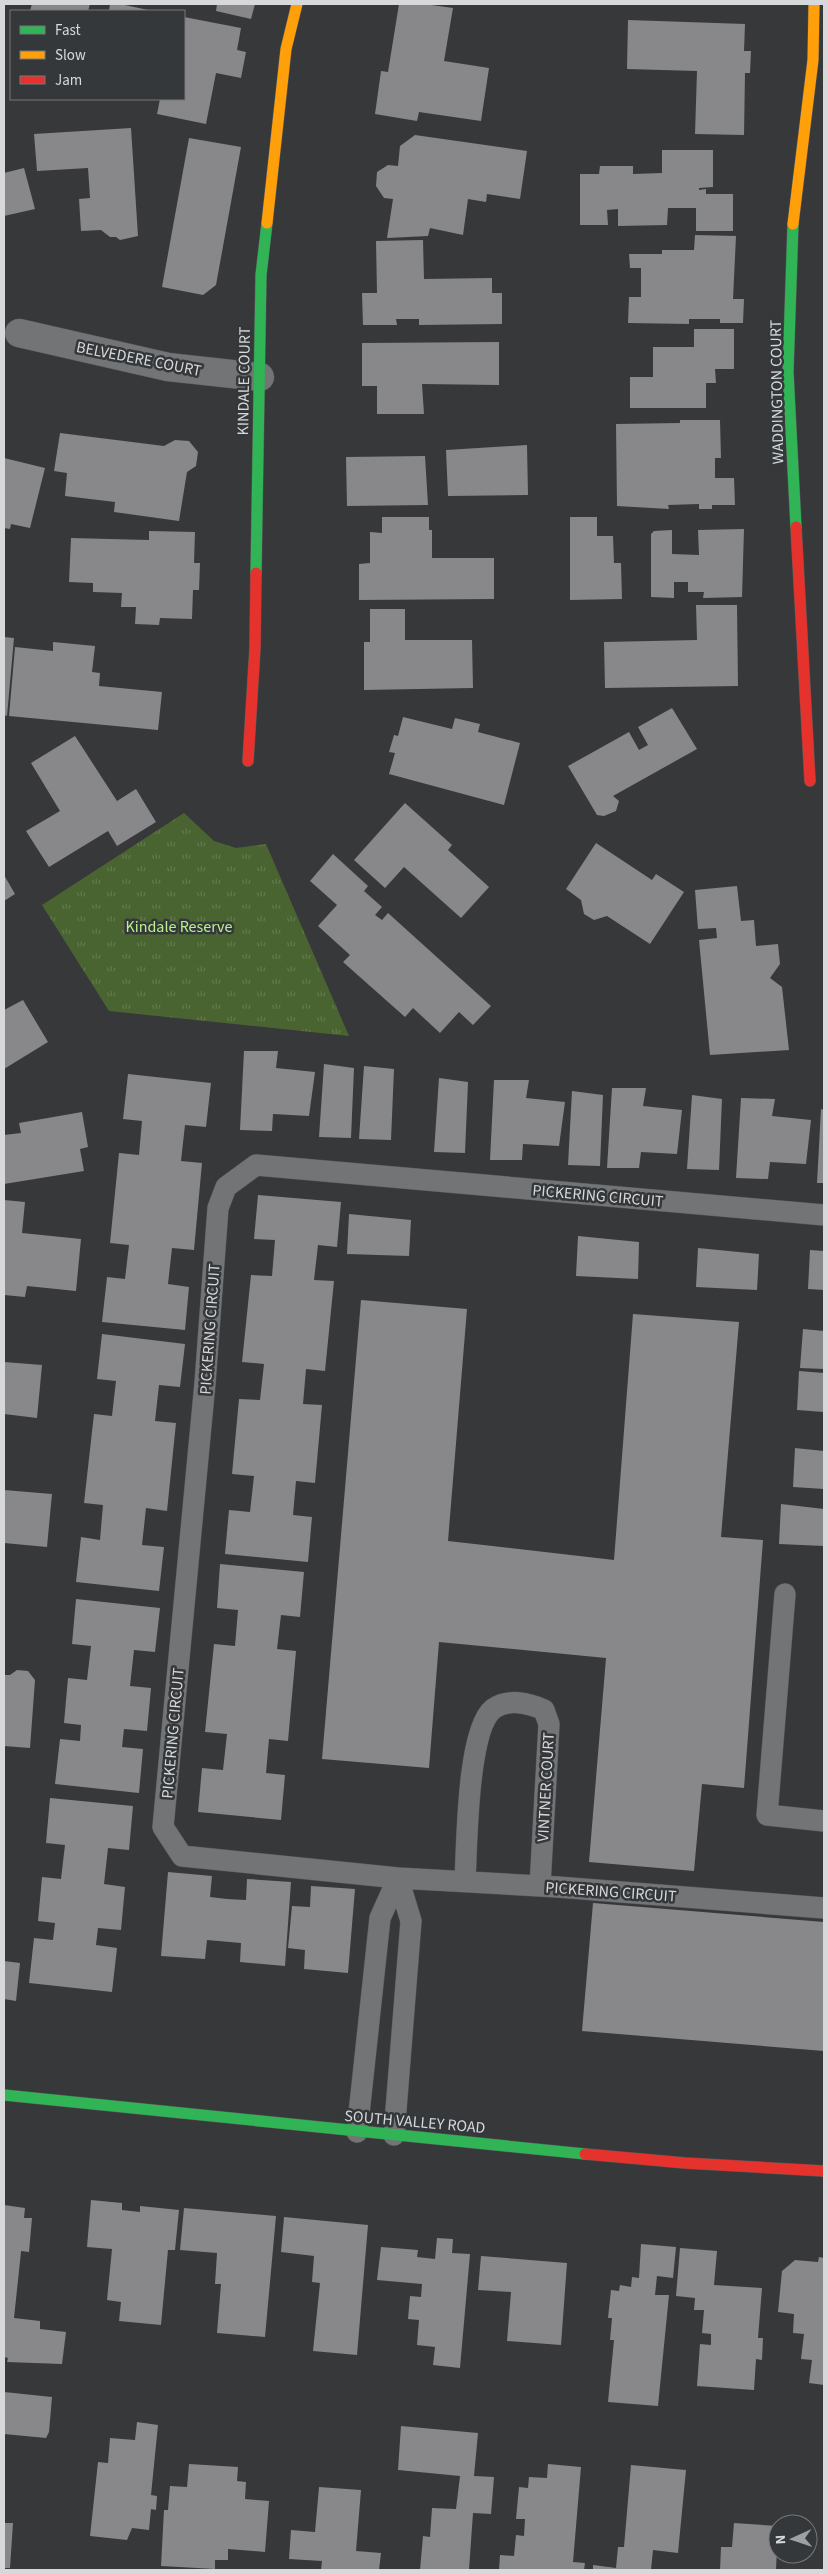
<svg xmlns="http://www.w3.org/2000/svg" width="828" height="2574" viewBox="0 0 828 2574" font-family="'Source Sans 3',sans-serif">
  <defs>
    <pattern id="park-tufts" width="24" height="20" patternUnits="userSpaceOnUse" patternTransform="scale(1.25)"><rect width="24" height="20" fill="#496431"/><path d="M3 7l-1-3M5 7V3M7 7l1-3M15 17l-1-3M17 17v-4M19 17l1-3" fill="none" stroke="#62794e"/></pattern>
  </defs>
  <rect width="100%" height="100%" fill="#36383a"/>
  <path fill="url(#park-tufts)" d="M184,813L214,841L236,848L266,844L349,1036L109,1011L42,905Z"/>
  <path fill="#88888a" d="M32,4H90L88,11H30Z
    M110,4H120L153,11H109Z
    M217,4H255L251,19L216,11Z
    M399,4H424L453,8L444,61L489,68L481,121L419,112L417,121L375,114L381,71L388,72Z
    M184,17L241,28L237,50L246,52L241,78L216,73L206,124L157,114L160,99H184Z
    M628,20L745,24L744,51H751L750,73H745L744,135L695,134L697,71L627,69Z
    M131,128L138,236L120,240L116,237H110L101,230L81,231L79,199L90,198L88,168L37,171L34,134Z
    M415,135L527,151L520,199L487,194L486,202L468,199L463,235L430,228L428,236L387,238L393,199L384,198L376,186L377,172L388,165L398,166L400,146Z
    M189,138L241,147L216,285L203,295L162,287Z
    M662,150H713V187L699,188V190L706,189V194H733V231H696V208H668L667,225L618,226V209L607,210L608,225H580V174H599L600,166H633V174L662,173Z
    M24,168L35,209L4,216V173Z
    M695,235L736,236L733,299H744L743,323H720V319H689V324L628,323L629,297H641V268H630L629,254H662V250H694Z
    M423,240L424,279L492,278V293H502V324L419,325V319H396L397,325H363L362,293H377L376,241Z
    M694,329H734V369H715L716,383H706V408H630V377H653V347H694Z
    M499,342V385L422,384L424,414H377V386H362V343Z
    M680,420H720L721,458H715V478H734L735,505H712V509H699V504L668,505L669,509L617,506L616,424L680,423Z
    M60,433L164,446L175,440L189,441L198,452L196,466L187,472L179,521L114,512L115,502L65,496L67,473L54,471Z
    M527,445L528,495L448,496L446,450Z
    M425,456L428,505L347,506L346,457Z
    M4,458L45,468L30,528L11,524L10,529L4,528Z
    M382,517H429V530H432V558H494V599L359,600V564L370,563V532L382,533Z
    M570,517H597V536H613L614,563H621L622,599L570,600Z
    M744,529L742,597L703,598L704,592H688V582H674V598L651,597V534L654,531L672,530V554L699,555L698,530Z
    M149,531L195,532L194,563H200L199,590H193L192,619L160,618L159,625L135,624L136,607H121L122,593L93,592V583L69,582L71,538L149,540Z
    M696,605H737L738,686L605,688L604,642L697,640Z
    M370,609H405V640H472L473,688L364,690V642H370Z
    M4,637L14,638L7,716L4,715Z
    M53,642L95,646L92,672L100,673L99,686L162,692L158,730L9,716L15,647L53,651Z
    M672,708L697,749L613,796L619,801L616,811L604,816L597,815L568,766L629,732L639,750L648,745L638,727Z
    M403,717L452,729L455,718L480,724L478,732L520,743L504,805L389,774L395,753L389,752L394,735L398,736Z
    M75,736L117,801L136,789L156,822L117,846L108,831L49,867L26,831L60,811L31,763Z
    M405,803L452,845L448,850L489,887L461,918L404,867L385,888L354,860Z
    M596,843L652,880L656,874L684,892L650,944L607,916L594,920L584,914L581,900L566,889Z
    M333,854L368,886L364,891L382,907L375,915L382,920L388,913L491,1006L473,1025L459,1012L440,1033L413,1008L405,1017L343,962L350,955L318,926L337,905L310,881Z
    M4,875L15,894L4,901Z
    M737,886L741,921L754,920L756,946L778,944L780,964L770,978L782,987L789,1050L710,1055L699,940L717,938L716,928L698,929L695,890Z
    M23,1000L48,1042L4,1069V1010Z
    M244,1051H278L276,1068L315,1072L309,1116L273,1114L272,1131L240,1130Z
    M324,1064L354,1068L351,1138L319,1137Z
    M364,1066L394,1069L391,1140L359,1139Z
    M128,1074L211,1083L206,1127L185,1125L181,1161L202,1163L194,1250L172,1248L168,1284L189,1287L185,1330L102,1322L107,1277L125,1279L129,1245L110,1243L119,1153L139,1155L142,1121L123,1119Z
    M439,1078L468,1082L465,1153L434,1152Z
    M494,1080H529L526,1098L565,1102L559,1146L523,1144L522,1160H490Z
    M612,1088H646L643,1106L682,1110L677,1154L641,1152L639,1168H607Z
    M572,1091L603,1095L600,1166L568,1165Z
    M692,1095L722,1099L719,1170L687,1169Z
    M741,1098L775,1099L772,1116L811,1120L806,1164L770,1162L768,1179L736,1178Z
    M821,1109L824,1110V1183H817Z
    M82,1112L88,1147L80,1149L84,1171L4,1184V1135L21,1133L19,1123Z
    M258,1195L341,1202L337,1247L318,1245L314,1280L334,1281L325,1371L306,1369L303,1404L322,1405L315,1483L296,1481L293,1515L312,1517L308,1562L225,1554L229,1510L250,1512L254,1476L232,1474L239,1399L260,1400L264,1364L242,1362L251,1275L272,1276L275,1240L254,1239Z
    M4,1200L25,1202L22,1233L81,1239L76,1291L27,1286L25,1297L4,1295Z
    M349,1214L411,1220L409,1256L347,1254Z
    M578,1236L639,1242L638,1279L576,1276Z
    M698,1248L759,1254L757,1290L696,1287Z
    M810,1250L824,1251V1290L808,1289Z
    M361,1300L467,1309L448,1541L614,1560L633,1314L739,1322L721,1537L763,1540L744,1788L702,1784L694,1871L589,1862L606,1658L439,1642L429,1768L322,1759Z
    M803,1329L824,1331V1369L800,1368Z
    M102,1334L185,1344L180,1387L159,1385L155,1421L176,1423L167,1511L146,1508L142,1545L164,1547L159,1591L76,1582L81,1537L100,1540L103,1505L84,1503L94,1414L112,1416L114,1398L116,1381L97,1379Z
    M4,1362L42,1365L37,1418L4,1414Z
    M799,1371L824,1373V1412L797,1410Z
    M795,1448L824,1451V1489L793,1487Z
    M4,1490L52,1494L47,1547L4,1543Z
    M781,1504L824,1509V1546L779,1544Z
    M220,1564L304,1572L300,1617L281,1615L277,1649L296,1651L288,1741L269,1739L266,1773L285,1775L281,1820L198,1812L202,1768L223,1770L227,1734L205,1732L214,1644L235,1646L238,1610L217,1608Z
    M76,1599L160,1608L155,1652L134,1650L130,1686L151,1688L147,1731L124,1729L122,1747L143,1749L139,1793L55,1784L60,1739L80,1741L81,1725L64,1723L68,1678L87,1680L91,1646L72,1644Z
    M17,1670L28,1671L35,1680L30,1748L4,1746V1675H10Z
    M50,1798L133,1806L129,1850L108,1848L104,1884L125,1887L121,1930L98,1928L96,1945L117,1948L112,1992L29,1983L34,1938L53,1940L55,1923L38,1921L42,1877L61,1879L65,1845L46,1843Z
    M168,1872L212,1876L210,1897L227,1899L246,1900L247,1879L291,1882L285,1966L240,1962L241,1943L207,1940L205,1959L161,1956Z
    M311,1886L355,1889L348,1973L304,1969L305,1950L288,1948L292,1906L310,1907Z
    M593,1903L824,1922V2051L582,2031Z
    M4,1961L20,1963L16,2001L4,1999Z
    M91,2200L122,2203V2210L140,2212V2206L179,2210L175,2250H168L161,2325L119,2321L121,2302L107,2300L112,2249L87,2247Z
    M4,2205L25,2208L24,2218H32L29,2252L21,2251V2252L14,2318L40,2321V2329L66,2332L62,2364L7,2362L8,2358L4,2357Z
    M184,2208L276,2216L265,2337L217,2333L221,2284H215L217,2253L180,2250Z
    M284,2217L368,2225L357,2355L313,2351L320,2283L312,2282L314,2256L281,2252Z
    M437,2238L453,2239L452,2253L470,2254L460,2368L433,2365L435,2347L417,2345L419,2320L408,2319L410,2296L421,2297L422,2284L377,2280L381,2247L418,2250L417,2257L435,2259Z
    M641,2244L676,2247L673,2278L657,2276L655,2295H669L658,2406L608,2402L614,2340H610L612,2318H608L611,2290L619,2291L620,2285L631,2287L632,2277L639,2278Z
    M680,2248L717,2251L714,2285L762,2288L758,2338H763L762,2360L756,2359L754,2390L697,2386L700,2344L711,2345V2334L702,2333L704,2310H694L695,2298L676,2296Z
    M481,2256L567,2263L561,2345L507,2341L511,2292L478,2290Z
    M819,2257L824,2258V2385L809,2383L812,2360L801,2359L804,2334L793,2333L794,2314L778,2312L782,2271L795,2260L818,2262Z
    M4,2392L52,2397L49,2432L46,2438L4,2434Z
    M137,2422L158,2425L151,2495L157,2496L156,2510L151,2509L149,2530L132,2528L127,2540L90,2536L98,2462L108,2463L110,2438L135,2440Z
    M401,2426L478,2433L474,2476L494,2477L491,2514L473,2513L469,2570H420L423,2536L430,2537L432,2508L456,2509L460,2476L398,2470Z
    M189,2464L238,2467L237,2481L246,2482L245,2499L269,2501L265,2552L228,2549V2560H215V2569L161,2566L164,2510H168L170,2486L187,2487Z
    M548,2464L581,2467L573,2562L585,2563L584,2570H499L500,2555L514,2556L516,2535L524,2536L525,2519H516L519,2487L528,2488L529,2477L547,2478Z
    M631,2465L686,2470L678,2553L653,2550L651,2570H593V2565L616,2568L618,2547H624Z
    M319,2487L361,2490L356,2551L381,2553L379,2570H321L322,2561L289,2559L291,2530L315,2532Z
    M4,2523H13L10,2568H4Z
    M734,2523L778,2526L776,2570H720L721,2547H732Z"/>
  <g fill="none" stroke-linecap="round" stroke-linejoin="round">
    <defs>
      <path id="lane" d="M824,1215L256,1165L226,1187L218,1208L205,1383L163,1827L182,1856L398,1878L558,1887L824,1908
        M785,1594L767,1815L824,1821
        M465,1881C467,1846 467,1730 493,1709C508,1698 529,1703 544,1710L549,1724L540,1886
        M357,2132L380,1918L398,1878
        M394,2135L411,1921L398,1878"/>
      <path id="street" d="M19,333L168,367L260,377"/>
      <path id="fast" d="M793,224L788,372L796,527
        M256,573L261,275L267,223
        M4,2095L585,2154"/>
      <path id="slow" d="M267,223L286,49L297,4
        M793,224L813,60L814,4"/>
      <path id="jam" d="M796,527L810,781
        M248,761L255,648L256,573
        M585,2154L685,2163L824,2171"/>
    </defs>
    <use href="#lane" stroke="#535556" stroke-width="22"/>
    <use href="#street" stroke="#535556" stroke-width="29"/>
    <use href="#fast" stroke="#535556" stroke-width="12"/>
    <use href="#slow" stroke="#535556" stroke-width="12"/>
    <use href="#jam" stroke="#535556" stroke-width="12"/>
    <use href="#lane" stroke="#727476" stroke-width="21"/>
    <use href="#street" stroke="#727476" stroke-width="28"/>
    <use href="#fast" stroke="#30b455" stroke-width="11"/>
    <use href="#slow" stroke="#ff9f0a" stroke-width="11"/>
    <use href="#jam" stroke="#e5322d" stroke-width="11"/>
  </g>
  <g text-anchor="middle" stroke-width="5" stroke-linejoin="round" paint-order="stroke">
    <g font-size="16" fill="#d6d8da" stroke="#35383b">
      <text transform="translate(139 358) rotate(11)" y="6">BELVEDERE COURT</text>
      <text transform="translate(243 381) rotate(-89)" y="6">KINDALE COURT</text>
      <text transform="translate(776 392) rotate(-91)" y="6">WADDINGTON COURT</text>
      <text transform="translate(598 1195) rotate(5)" y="6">PICKERING CIRCUIT</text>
      <text transform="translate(209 1329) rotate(-86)" y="6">PICKERING CIRCUIT</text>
      <text transform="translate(172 1733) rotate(-85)" y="6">PICKERING CIRCUIT</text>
      <text transform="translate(545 1787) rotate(-87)" y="6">VINTNER COURT</text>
      <text transform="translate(611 1891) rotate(4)" y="6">PICKERING CIRCUIT</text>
      <text transform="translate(415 2121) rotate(5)" y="6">SOUTH VALLEY ROAD</text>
    </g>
    <g font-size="16" fill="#b9f18b" stroke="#35383b">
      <text x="179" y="932">Kindale Reserve</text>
    </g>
  </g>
  <rect width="828" height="2574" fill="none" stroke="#d6d8da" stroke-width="10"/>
  <rect x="10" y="10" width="175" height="90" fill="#35383b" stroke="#75787b"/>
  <rect x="20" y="26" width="25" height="8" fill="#30b455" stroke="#75787b"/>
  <text x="55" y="35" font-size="15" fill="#d6d8da">Fast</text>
  <rect x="20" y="51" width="25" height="8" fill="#ff9f0a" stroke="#75787b"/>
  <text x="55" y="60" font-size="15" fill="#d6d8da">Slow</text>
  <rect x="20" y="76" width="25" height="8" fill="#e5322d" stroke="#75787b"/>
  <text x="55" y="85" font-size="15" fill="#d6d8da">Jam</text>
  <g transform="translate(793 2539) rotate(267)"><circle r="24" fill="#35383b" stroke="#75787b"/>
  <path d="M0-4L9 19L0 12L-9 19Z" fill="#9ea0a2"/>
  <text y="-8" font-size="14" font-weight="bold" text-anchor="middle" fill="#d6d8da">N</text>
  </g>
</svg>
